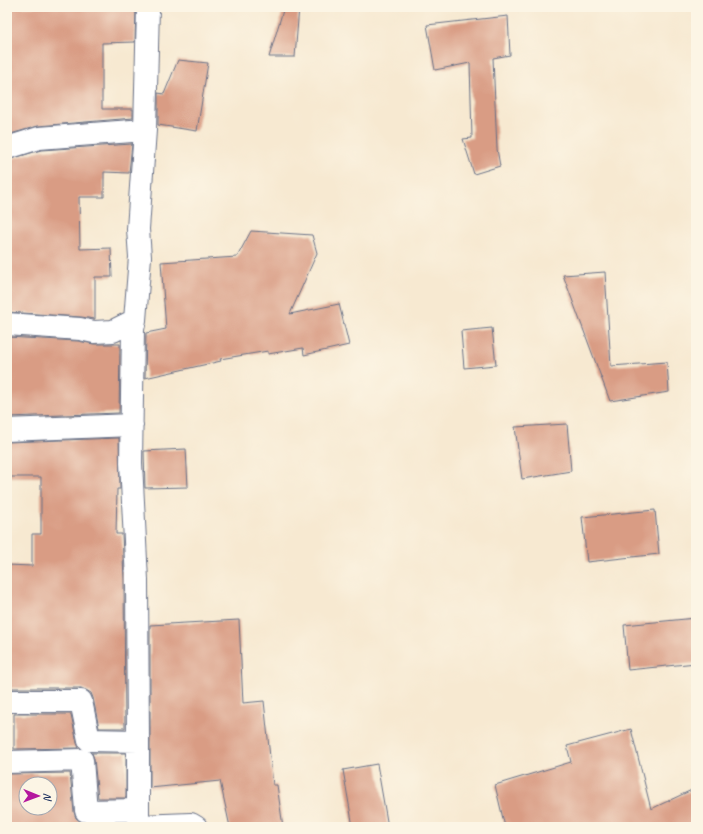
<svg xmlns="http://www.w3.org/2000/svg" width="703" height="834" viewBox="0 0 703 834" font-family="Caveat,sans-serif">
  <rect width="100%" height="100%" fill="#fcf5e5"/>
  <filter id="ink" filterUnits="userSpaceOnUse"><feTurbulence type="fractalNoise" baseFrequency=".025" numOctaves="2"/><feDisplacementMap in="SourceGraphic" scale="8" xChannelSelector="R" yChannelSelector="G"/><feConvolveMatrix kernelMatrix="1 2 1 2 8 2 1 2 1" color-interpolation-filters="sRGB"/></filter>
  <filter id="wash" filterUnits="userSpaceOnUse"><feTurbulence type="fractalNoise" baseFrequency=".012" numOctaves="4" result="noise"/><feDisplacementMap in="SourceGraphic" scale="16" xChannelSelector="R" yChannelSelector="G"/><feGaussianBlur stdDeviation="0.9" result="paint"/><feColorMatrix in="noise" values="0 0 0 0 0 0 0 0 0 0 0 0 0 0 0 0 0 1.4 0 .05"/><feComposite in="paint" operator="in"/></filter>
  <g filter="url(#wash)">
    <rect width="100%" height="100%" fill="#f7e9d1"/>
    <g id="blocks">
      <path fill="#d99c84" fill-rule="evenodd" d="M7,7H136L135,42L102,43V109H133V118L38,126L7,135Z
        M284,7H299L295,57H269Z
        M508,16L510,55L493,58L497,149L500,166L474,174L463,139L472,138L470,63L435,70L427,25Z
        M178,60L208,63L197,131L158,125V93L164,94Z
        M132,144L129,173L104,172V197H79L80,249L111,248L112,277H95V319L81,317L7,312V272H8L7,160L41,150Z
        M251,231L312,235L317,253L290,314L339,304L349,345L304,355L303,348L268,354V351L220,359L221,361L145,378L146,333L166,329L161,262L237,257Z
        M605,272L611,366L667,362L669,392L610,401L563,275Z
        M492,328L496,365L464,368L461,331Z
        M7,337L78,341L94,344H120L119,413L7,417Z
        M567,424L571,471L522,479L515,427Z
        M119,438L120,489H117L116,534H122L124,580L125,728H99L93,698L91,693L86,690L81,688H7V565L32,566V534H41V477H7V442Z
        M186,449L188,487L145,488L144,451Z
        M655,510L659,554L587,562L582,517Z
        M696,618V663L628,670L624,625Z
        M239,620L243,703L264,701L273,785H277L283,827H230L220,781L150,788V625Z
        M14,714H71L77,743L79,748L14,749Z
        M631,729L651,809L696,788V827H505L495,785L571,762L567,746Z
        M92,753H126V798H98L94,759Z
        M377,764L388,827H353L343,770Z
        M70,773L74,812L76,818L81,822L86,824L126,823V827H7V774ZM26,784H50V808H26Z"/>
    </g>
  </g>
  <g filter="url(#ink)">
    <use href="#blocks" fill-opacity="0" stroke="#687086" stroke-width="1"/>
    <g fill="none" stroke-linecap="round" stroke-linejoin="round">
      <defs>
        <path id="street" d="M7,148L39,138L145,130
          M7,324L80,329L94,332L113,331L135,320
          M7,430L132,425
          M7,701H81L89,740L138,741V826L191,824L196,827
          M138,741L137,580L131,463L133,329L135,320L140,257L138,229L145,130L148,7
          M7,762L82,760L86,811L138,810"/>
      </defs>
      <use href="#street" stroke="#687086" stroke-width="24"/>
      <use href="#street" stroke="#fff" stroke-width="22"/>
    </g>
  </g>
  <rect width="703" height="834" fill="none" stroke="#fcf5e5" stroke-width="24"/>
  <g transform="translate(38 796) rotate(91)"><circle r="19" fill="#fcf5e5" stroke="#a2a6af"/>
  <path d="M0-3L7 15L0 10L-7 15Z" fill="#b5179e"/>
  <text y="-6" font-size="11" font-weight="bold" text-anchor="middle" fill="#1b2f5e">N</text>
  </g>
</svg>
